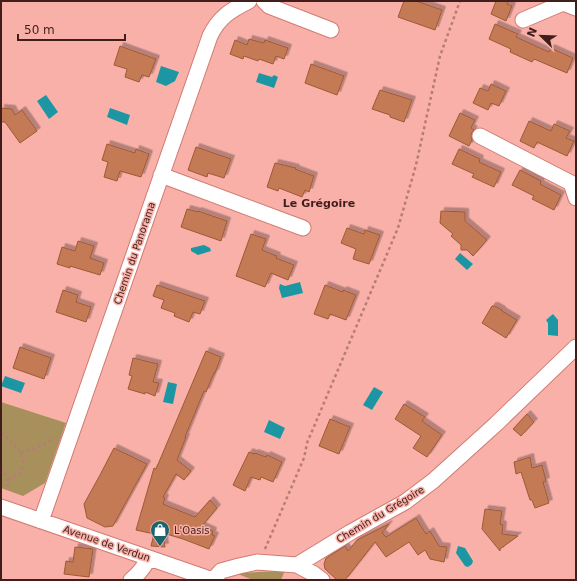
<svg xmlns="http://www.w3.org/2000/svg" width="577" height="581" viewBox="0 0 577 581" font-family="'DejaVu Sans',sans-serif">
  <defs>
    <filter id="shadow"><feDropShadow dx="3.5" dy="-3.5" stdDeviation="0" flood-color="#0004"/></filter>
  </defs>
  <rect width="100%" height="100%" fill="#f8b0a8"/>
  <path fill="#a8905c" d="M1,402L66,423L45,483L23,496L1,488Z
    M286,568L281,580H253L238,574L239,573L280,571Z"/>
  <path fill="#1c96a2" d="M161,66L179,72L175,81L166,86L156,82Z
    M259,73L272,77L274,75L278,77L274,88L256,82Z
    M46,95L58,112L49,119L37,101Z
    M110,108L130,115L127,125L107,117Z
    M204,245L210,248L211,251L198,255L191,251V248Z
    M460,253L473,264L467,270L455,259Z
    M300,282L303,293L282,298L279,288L280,284L285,286Z
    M553,314L558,320V336L548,335V323L546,320Z
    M5,376L25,383L21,393L1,386Z
    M168,382L177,384L173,404L163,402Z
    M374,387L383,392L372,410L363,405Z
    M269,420L285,428L280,439L264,432Z
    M458,546L465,548L473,561L472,564L468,567L465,566L456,553Z"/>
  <path fill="#c57a56" stroke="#9f5834" filter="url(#shadow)" d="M404,1H416L442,10L435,30L398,17Z
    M496,1H508L507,4L512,6L506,21L491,14Z
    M495,24L518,34L516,37L549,52L551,48L573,58L567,73L534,59L532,62L510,52L511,49L489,39Z
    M249,39L264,43L265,40L288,48L284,59L276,56L273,64L259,59L258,61L244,56L243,59L230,54L235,40L247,45Z
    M120,46L156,59L149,77L142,75L139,82L125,77L127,69L114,65Z
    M311,64L344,76L337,95L305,83Z
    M491,84L506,91L499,106L491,103L488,110L473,103L480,88L488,91Z
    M380,90L412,100L404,122L390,117V115L372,109Z
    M1,108L12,109L15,115L22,110L37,131L20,143L5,122H1Z
    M460,113L475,120L471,128L474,130L472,132L471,136L472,140L469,146L449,136Z
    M529,121L551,131L554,124L570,131L566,138L574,141L567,156L537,142L534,148L520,141Z
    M107,144L135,153L136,149L149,154L141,177L120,171L117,181L104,177L108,162L102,160Z
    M196,147L231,159L224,178L208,173L207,177L188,170Z
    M459,149L480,159L479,162L501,172L494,187L472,177L474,174L452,164Z
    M275,163L296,168L295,169L314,176L309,192L305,190L302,197L279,188L278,191L267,187Z
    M520,170L541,181L540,184L561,195L554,210L532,199L534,196L512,185Z
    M187,209L198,212V211L227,221L221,241L181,227Z
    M441,211L465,212V221L487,240L473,256L467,250H461V245L451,236L453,234L440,223Z
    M347,228L364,234L365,230L380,235L369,264L353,259L356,249L341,243Z
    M251,234L266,239L262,250L277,256L276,258L294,265L288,280L271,273L265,287L236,276Z
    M78,241L94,246L90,258L104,263L100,275L70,266V268L57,264L62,247L75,251Z
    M157,285L205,301L200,314L193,312L189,322L174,316L175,313L161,308L164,300L153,296Z
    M325,285L343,292V290L356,295L346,320L330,314L328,319L314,314Z
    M63,290L78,295L76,302L91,307L86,322L56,312Z
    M492,306H495L502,310V311L517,320L506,338L482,323Z
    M20,347L51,358L44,379L13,368Z
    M206,351L221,357L215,373H214L206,392L204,391L185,437H186L177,460L191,471L184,480L176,474L163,497L165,498L163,504L195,517L210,500L217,508L202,526L213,531L212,535L215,536L209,549L183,539L163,533L165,547L151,546L154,534L136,530L154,468L156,469Z
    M133,358L158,364L153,382L159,383L155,396L145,392V394L128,389L132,376L129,375Z
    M404,404L425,417L422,421L442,435L427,457L413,448L421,436L395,419Z
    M527,414L534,422L521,436L513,429Z
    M330,419L350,427L339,454L319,446Z
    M114,448L147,464L113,526L105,527L87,518L84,504L100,475Z
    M249,452L254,454L255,453L266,457L267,455L282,462L273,482L261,477L260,480L251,477L245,491L233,485Z
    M530,457L532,468L542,465L546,481L543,482L549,503L535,508L532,500H530L521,472L516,474L514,462Z
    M485,509L502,511L500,524L503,525L502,534L518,536L500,549V551L482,529Z
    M416,518L426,534L430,531L439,546L447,547L444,562L430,559L425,550L418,555L409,542L386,557L375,542L345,580H337L325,569L324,564L326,558L345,546L348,551L357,540L389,524L382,533L386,537Z
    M75,547L93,549L89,577L64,574L66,561L73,562Z"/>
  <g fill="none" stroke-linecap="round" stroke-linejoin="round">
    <defs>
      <path id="minor" d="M264,1L269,6L331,30
        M523,20L563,3L576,8
        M480,136L571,183L576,198
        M161,175L303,228
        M1,507L213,580
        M41,521L210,36C219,17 231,10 249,1
        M297,565L314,574L322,580
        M131,580C139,574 144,567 149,558
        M213,580L221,571L239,566L257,562L297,565L351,532L405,502L433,481L496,424L576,347"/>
    </defs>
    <use href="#minor" stroke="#d07b73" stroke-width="17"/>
    <path stroke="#b67c75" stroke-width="2.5" stroke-dasharray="3 3" stroke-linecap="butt" d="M1,433C19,445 37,470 7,480
      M21,453L40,446L55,438
      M1,468L5,473L8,488L7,490
      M265,549L304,458L307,443L398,228L416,165L440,56L460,1"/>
    <use href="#minor" stroke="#fff" stroke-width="15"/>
  </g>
  <defs>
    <symbol id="shop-pin" viewBox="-11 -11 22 30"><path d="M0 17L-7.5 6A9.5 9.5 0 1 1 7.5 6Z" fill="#19666e" stroke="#f8b0a8"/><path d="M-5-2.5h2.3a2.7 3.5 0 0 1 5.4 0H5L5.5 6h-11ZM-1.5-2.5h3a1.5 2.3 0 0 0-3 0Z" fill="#fff"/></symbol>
  </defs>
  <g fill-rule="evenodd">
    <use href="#shop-pin" x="149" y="519" width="22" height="30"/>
  </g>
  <g text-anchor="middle" stroke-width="3" stroke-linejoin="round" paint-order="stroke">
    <g font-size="10" fill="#401e1b" stroke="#f8b0a8">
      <text transform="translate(134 253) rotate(-71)" y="4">Chemin du Panorama</text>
      <text transform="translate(380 514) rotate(-31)" y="4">Chemin du Grégoire</text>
      <text transform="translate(107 543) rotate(19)" y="4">Avenue de Verdun</text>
    </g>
    <g font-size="10" fill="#401e1b" stroke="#f8b0a8" text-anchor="start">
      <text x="174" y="534">L'Oasis</text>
    </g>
    <g font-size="11" font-weight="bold" fill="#401e1b" stroke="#f8b0a8">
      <text x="319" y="207">Le Grégoire</text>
    </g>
  </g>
  <rect width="577" height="581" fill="none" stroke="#401e1b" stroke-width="4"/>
  <g transform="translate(541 36) rotate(293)" stroke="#f8b0a8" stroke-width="3" paint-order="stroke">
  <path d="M0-3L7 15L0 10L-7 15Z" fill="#401e1b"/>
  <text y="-6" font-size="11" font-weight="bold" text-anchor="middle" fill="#401e1b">N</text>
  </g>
  <path d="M18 34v6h107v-6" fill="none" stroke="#401e1b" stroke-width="2"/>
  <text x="24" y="34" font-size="12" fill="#401e1b" stroke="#f8b0a8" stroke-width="3" paint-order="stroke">50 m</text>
</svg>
